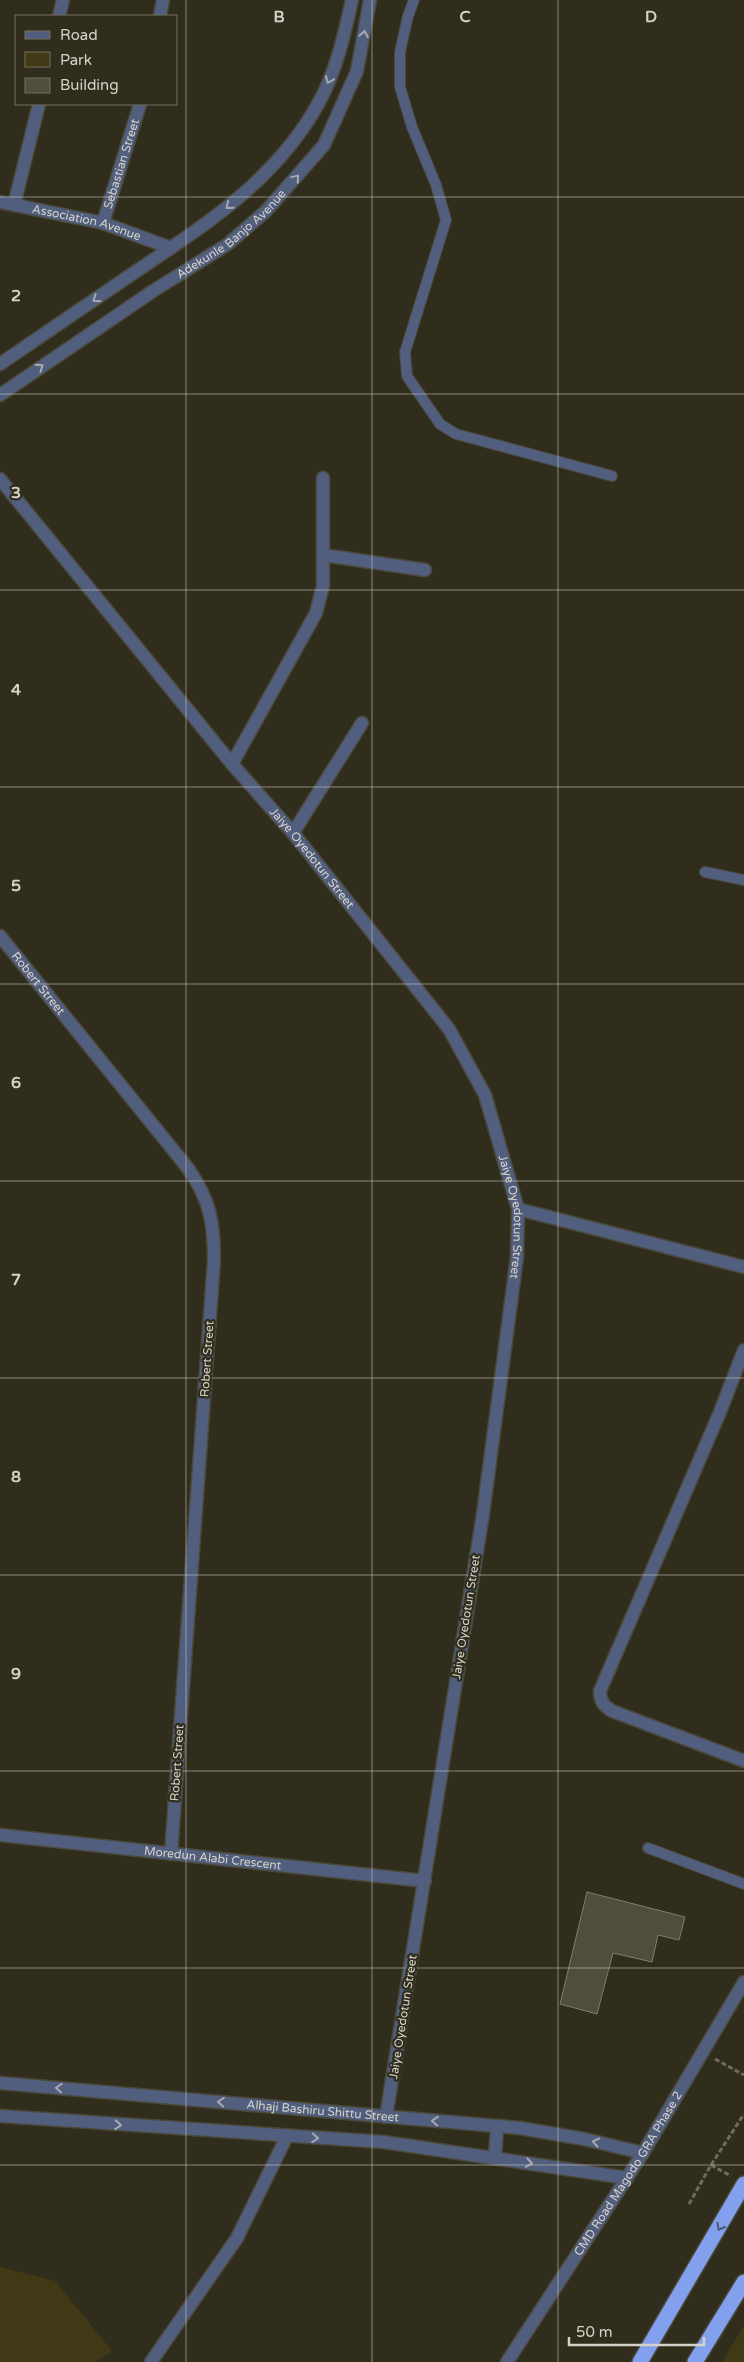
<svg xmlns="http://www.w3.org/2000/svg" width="744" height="2362" viewBox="0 0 744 2362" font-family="'Varela Round',sans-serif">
  <rect width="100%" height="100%" fill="#302d1d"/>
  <path fill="#413915" d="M0,2267L55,2281L112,2351L96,2362H0Z
    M744,2325V2362H722Z"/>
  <path fill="#514d3c" stroke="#817d6b" d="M587,1892L685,1917L679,1940L658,1935L652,1962L613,1953L597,2014L560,2004Z"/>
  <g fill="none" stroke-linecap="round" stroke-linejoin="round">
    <defs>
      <path id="service" d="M414,0L408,16L400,52V87L412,127L436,185L446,220L405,352L407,376L440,424L456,434L612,476
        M705,872L744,880
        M648,1848L744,1884"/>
      <g id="minor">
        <path d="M59,16L63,0"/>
        <path d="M160,16L163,0"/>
        <path id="s1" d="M0,202L103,223L171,248"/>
        <path d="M14,205L39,104"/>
        <path id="s2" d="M103,223L140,104"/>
        <path d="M0,364C45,333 90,303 135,272C205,225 276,180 318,104C336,72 344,36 352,0"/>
        <path id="s3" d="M0,395L153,291L228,244L266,211L324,145L357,71L370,0"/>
        <path id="s4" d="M0,479L232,764L293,833L449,1029L485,1095L518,1209L517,1257L483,1514L386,2117"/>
        <path d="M323,555L425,570"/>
        <path d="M232,764L316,613L323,586V478"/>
        <path d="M293,833L362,723"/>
        <path id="s5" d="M0,936L187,1167C210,1199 214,1222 214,1260L171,1854"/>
        <path d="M518,1209L744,1267"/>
        <path d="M744,1350L720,1412L600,1691C600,1701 603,1705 612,1711L744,1761"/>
        <path id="s6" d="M0,1835L425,1881"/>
        <path id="s7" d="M0,2083L520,2128L584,2139L643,2153"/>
        <path d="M0,2116L384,2142L627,2178"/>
        <path d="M495,2157L497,2127"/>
        <path d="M151,2362L237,2238L287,2136"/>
      </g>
      <g id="tertiary">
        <path id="s8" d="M507,2362L643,2153L744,1982"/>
      </g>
      <path id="motorway" d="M640,2362L744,2184
        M695,2362L744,2282"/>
    </defs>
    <use href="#service" stroke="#4a4839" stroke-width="12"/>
    <use href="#minor" stroke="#4a4839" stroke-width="15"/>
    <use href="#tertiary" stroke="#4a4839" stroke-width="15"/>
    <use href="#motorway" stroke="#4a4839" stroke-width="18"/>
    <path stroke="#6f6c5e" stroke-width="3" stroke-dasharray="5 2.5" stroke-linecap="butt" d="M715,2059L744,2075
      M711,2165L731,2176
      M689,2204L711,2165L744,2114"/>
    <use href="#service" stroke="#515e7d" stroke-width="10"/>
    <use href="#minor" stroke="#515e7d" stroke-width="12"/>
    <use href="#tertiary" stroke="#515e7d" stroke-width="12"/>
    <use href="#motorway" stroke="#82a0ed" stroke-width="15"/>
  </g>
  <defs><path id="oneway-chevron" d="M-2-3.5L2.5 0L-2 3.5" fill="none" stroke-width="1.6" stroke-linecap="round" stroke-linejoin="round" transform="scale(1.25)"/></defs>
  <g stroke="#a7aaae">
    <use href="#oneway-chevron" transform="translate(364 34) rotate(-80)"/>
    <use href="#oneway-chevron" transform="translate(329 80) rotate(113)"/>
    <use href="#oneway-chevron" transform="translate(296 178) rotate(-50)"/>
    <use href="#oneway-chevron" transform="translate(229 206) rotate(141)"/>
    <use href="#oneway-chevron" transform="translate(96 299) rotate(146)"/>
    <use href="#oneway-chevron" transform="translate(40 367) rotate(-35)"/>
    <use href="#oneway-chevron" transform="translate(59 2088) rotate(-175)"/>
    <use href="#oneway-chevron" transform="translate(221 2102) rotate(-175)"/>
    <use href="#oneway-chevron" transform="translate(435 2121) rotate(-175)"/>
    <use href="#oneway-chevron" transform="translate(118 2125) rotate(4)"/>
    <use href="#oneway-chevron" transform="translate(315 2138) rotate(4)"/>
    <use href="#oneway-chevron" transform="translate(596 2142) rotate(-167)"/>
    <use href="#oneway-chevron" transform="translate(529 2163) rotate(10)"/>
  </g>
  <use stroke="#515b70" href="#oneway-chevron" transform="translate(720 2227) rotate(120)"/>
  <path fill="none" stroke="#d5d3c9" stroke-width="1" stroke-opacity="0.55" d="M186,0V2362M372,0V2362M558,0V2362M0,197H744M0,394H744M0,590H744M0,787H744M0,984H744M0,1181H744M0,1378H744M0,1575H744M0,1771H744M0,1968H744M0,2165H744"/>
  <g text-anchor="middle" stroke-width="4.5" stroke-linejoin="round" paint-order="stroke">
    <g font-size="12" fill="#d5d3c9" stroke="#302d1d">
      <text dy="4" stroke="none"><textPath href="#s2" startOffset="62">Sebastian Street</textPath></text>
      <text dy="4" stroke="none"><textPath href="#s1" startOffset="89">Association Avenue</textPath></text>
      <text dy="4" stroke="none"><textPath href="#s3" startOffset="282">Adekunle Banjo Avenue</textPath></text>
      <text dy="4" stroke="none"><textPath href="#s4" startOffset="491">Jaiye Oyedotun Street</textPath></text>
      <text dy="4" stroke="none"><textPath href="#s5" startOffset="61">Robert Street</textPath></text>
      <text dy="4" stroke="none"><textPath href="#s4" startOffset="911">Jaiye Oyedotun Street</textPath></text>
      <text transform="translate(207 1359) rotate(-86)" y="4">Robert Street</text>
      <text transform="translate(466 1617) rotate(-81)" y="4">Jaiye Oyedotun Street</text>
      <text transform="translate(177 1763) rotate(-86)" y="4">Robert Street</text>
      <text dy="4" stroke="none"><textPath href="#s6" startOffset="214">Moredun Alabi Crescent</textPath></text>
      <text transform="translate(403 2017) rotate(-81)" y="4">Jaiye Oyedotun Street</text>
      <text dy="4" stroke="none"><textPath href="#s7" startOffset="324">Alhaji Bashiru Shittu Street</textPath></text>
      <text dy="4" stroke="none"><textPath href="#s8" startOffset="224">CMD Road Magodo GRA Phase 2</textPath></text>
    </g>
  </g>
  <g font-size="16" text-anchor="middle" font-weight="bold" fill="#d5d3c9" stroke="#302d1d" stroke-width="4.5" stroke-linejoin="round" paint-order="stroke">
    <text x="279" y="22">B</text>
    <text x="465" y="22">C</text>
    <text x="651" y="22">D</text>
    <text x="16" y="301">2</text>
    <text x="16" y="498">3</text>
    <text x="16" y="695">4</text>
    <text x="16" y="891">5</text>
    <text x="16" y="1088">6</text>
    <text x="16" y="1285">7</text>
    <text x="16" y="1482">8</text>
    <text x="16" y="1679">9</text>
  </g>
  <rect x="15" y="15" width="162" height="90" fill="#302d1d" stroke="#726f62"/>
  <rect x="25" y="31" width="25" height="8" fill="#515e7d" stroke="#726f62"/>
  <text x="60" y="40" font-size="15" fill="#d5d3c9">Road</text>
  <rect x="25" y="52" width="25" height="15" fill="#413915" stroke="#726f62"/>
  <text x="60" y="65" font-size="15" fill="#d5d3c9">Park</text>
  <rect x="25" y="78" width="25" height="15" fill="#514d3c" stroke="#726f62"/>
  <text x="60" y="90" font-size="15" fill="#d5d3c9">Building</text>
  <path d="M569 2337v8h135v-8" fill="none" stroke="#d5d3c9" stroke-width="2.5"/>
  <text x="576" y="2337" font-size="15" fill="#d5d3c9" stroke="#302d1d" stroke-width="4" paint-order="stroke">50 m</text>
</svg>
